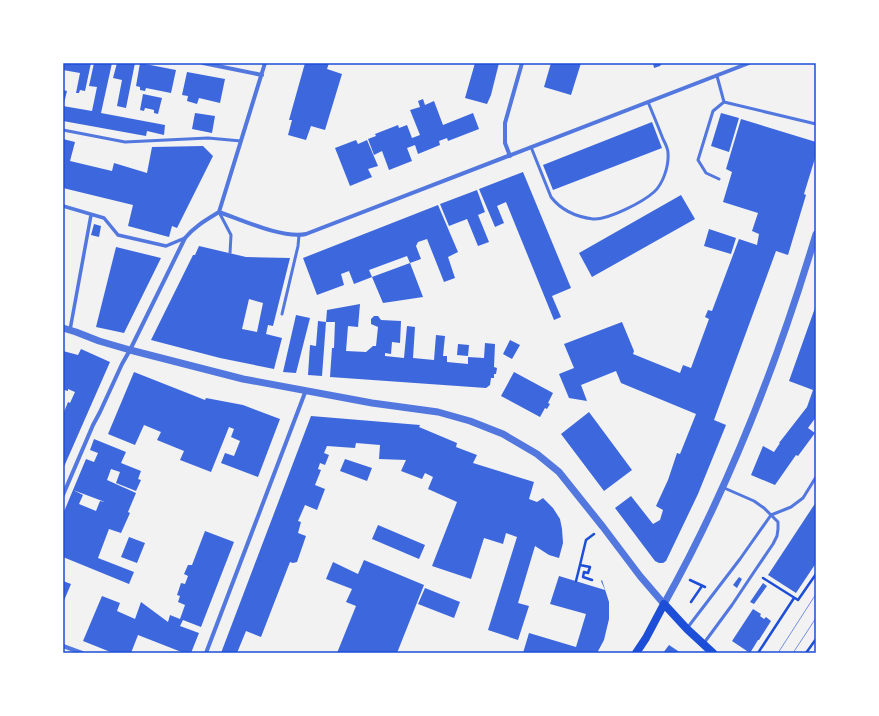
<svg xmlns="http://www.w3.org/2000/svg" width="879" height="716" viewBox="0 0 879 716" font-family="Commissioner,sans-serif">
  <rect width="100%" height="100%" fill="#f2f2f2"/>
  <path fill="#3d67dc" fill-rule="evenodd" d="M64,63H91L85,91L80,90L79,93H76L80,73L63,70Z
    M94,63H112L101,113L165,125L164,135L147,131L146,136L63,121V106L92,111L97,87L89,86Z
    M117,63H135L126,108L117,106L122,80L113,78Z
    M140,63L176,70L171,93L146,88L145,91L140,90V87L136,86Z
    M305,63H329L327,69L342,74L325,130L311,126L306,140L288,135L292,120H289Z
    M475,63H499L491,95L487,104L465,98Z
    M551,63H581L571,95L544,87Z
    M653,63H662L660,66L654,68Z
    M187,72L225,79L220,103L199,98L197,104L187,101L188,96L182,95Z
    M63,90L67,91L64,103H63Z
    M143,94L162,98L158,114L154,113V110L150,109L145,108L144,111L140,110Z
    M423,99L425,105L434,101L443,125L473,113L479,129L448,141L447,138L439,141L440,145L418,154L415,145L407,148L412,161L389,170L382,151L374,155L368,139L376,136L375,134L398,125L399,128L407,125L412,138L420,135L410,110L420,107L418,101Z
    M195,113L215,116L212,133L192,129Z
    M721,113L739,118L729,152L711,146Z
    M741,119L816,142V155L804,194L806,195L788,255L776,251L714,420L726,425L698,494L666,561L663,563H659L655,561L615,508L631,496L653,524L660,520L663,510L656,506L668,480L677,453L680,454L696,414L621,383L616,371L581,385L587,401L569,398L559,374L574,368L564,344L622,322L634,351L633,354L680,373L683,365L691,368L709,319L705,317L708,310L712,311L739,239L757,245L759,234L752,231L758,213L723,202L732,172L726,169Z
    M652,122L662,148L553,190L543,165Z
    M63,139L75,142L70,161L112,171L114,163L147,173L152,147L203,146L213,156L177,228L172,226L169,237L128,226L133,205L63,188Z
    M356,140L358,144L367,140L378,166L368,169L372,177L350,186L335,148Z
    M523,172L571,288L552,296L561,317L554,320L506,202L497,206L504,223L495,227L479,189Z
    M477,190L485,212L478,215L489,242L478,246L467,219L449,226L440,204Z
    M681,195L695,219L592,277L579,253Z
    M438,205L458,252L448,257L455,278L444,282L427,239L418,242L416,246L421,259L410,263L407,256L369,270L372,277L354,284L349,271L341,274L344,285L317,295L303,258Z
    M94,224L101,226L99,237L91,235Z
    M709,229L736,238L731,254L704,246Z
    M199,246L246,257L290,258L273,326L268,325L266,334L282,338L274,369L220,358L151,340L193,255H195ZM249,299L263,303L257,332L242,329Z
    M116,247L161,258L124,333L96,327Z
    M410,263L423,297L383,303L372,277Z
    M360,304L358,327L348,326L346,351L366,352L373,346H376L378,327L371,324V319L374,316H378L381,320L401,321L400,343L392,342L391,354L385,353V356L404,358L407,326L415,327L413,358L434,360L436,335L445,336L443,356H447V362L468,364V357L484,358L485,343L495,344L494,367L497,368L496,374H494V378H491L490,385L486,388L330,377L332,348H334L335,322H326L327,310Z
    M816,305V417L808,428L815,433L798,456L796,455L775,485L751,475L763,446L774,452L780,443H779L807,407L813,390L789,381Z
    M296,315L310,318L296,373L283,372Z
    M318,321L326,322L322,376L308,375L310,345L316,346Z
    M510,340L520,345L512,359L503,354Z
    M458,344L469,345L468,356L457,355Z
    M81,349L110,362L63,469V412H64L68,402L70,403L75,392L68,389V391L64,390L63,393V351L78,355Z
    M134,372L205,400L206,398L243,405L280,419L258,477L221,463L225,453L234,456L240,441L231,437L234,429L229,427L211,472L180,460L184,451L157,440L161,432L144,425L135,445L108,434Z
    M514,372L553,393L548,403L550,404L547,409L545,408L540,417L501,396Z
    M589,412L632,470L604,491L561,434Z
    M311,416L420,425L419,427L457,443L456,447L477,455L473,463L534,482L529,499L537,502L543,498L553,508L560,519L562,529L563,543L559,558L549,555L535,546L518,603L529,606L518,640L488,630L517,537L506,533L503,544L484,538L471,579L432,566L457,502L428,489L433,477L425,473L422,479L401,471L406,460L379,459L380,445L356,443L355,448L327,446L324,453L329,455L325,465L320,463L318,469L321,470L315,485L325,489L317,510L305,505L298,521L301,522L298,533L306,536L297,562L293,563L290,562L261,637L246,631L237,653H221Z
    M94,439L126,452L121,463L141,471L138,479L141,480L136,491L116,483L120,472L111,469L107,480L136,493L128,512L130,513L121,533L109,529L98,558L134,572L129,584L63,557V514L73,490L83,495L79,504L96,511L100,501L105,502L73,490L86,459L94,462L98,453L90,450Z
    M345,459L372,468L367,481L340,471Z
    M816,502V563L796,593L768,575Z
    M378,525L425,545L419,559L372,539Z
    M205,531L234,542L201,627L183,620L180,626L199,633L191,653H184L138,635L131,653H113L83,641L102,596L120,603L117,611L135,619L141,602L168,622L170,615L180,619L185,605L178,602L180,596L177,595L181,583L185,584L188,576L184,574L188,565H192Z
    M129,537L145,543L137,563L121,557Z
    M364,560L424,585L397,653H337L356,606L346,602L352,589L326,579L333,562L358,574Z
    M559,576L605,590L601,581L602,580L609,602V619L604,640L597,653H523L529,633L576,647L586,614L550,604Z
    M739,577L742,579L737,588L733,585Z
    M63,581L71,584L63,603Z
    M763,583L767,586L754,604L750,602Z
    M425,588L460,602L454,618L418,604Z
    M753,609L761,614L760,616L764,619L766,617L771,621L759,640H758L750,653L732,641Z
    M669,645L681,653H663Z"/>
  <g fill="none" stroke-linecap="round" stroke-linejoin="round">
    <path stroke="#1d4ed8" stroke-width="2.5" d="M763,578L798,600L816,574
      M592,580L583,577L584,572L588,573L590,567L580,565L586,540L594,534
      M690,580L705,587
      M576,581L580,565
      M691,602L702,586
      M758,653L794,598
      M806,653L816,639"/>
    <path stroke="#5277de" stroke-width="3" d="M717,76L724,102L816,124
      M63,130L125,142L208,138L241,141
      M531,147L551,197C561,210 577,217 593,219C608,220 643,202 654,192C663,184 669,166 668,153C668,148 665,143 663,139C658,126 653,114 648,102
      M719,179L706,173L698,160L713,111L724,102
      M219,212L231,235L230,253
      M282,314L298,246L299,235
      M688,627L740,559L771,515L791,507L803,498L816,477
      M704,643L732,605L754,572L773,544L777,536L778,529V522L764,508L754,501L722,487"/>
    <path stroke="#5277de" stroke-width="3.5" d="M63,206L104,218L118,235L166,246L185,238
      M70,330L91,215"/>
    <path stroke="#5277de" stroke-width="4" d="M203,63L262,75
      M510,156L505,143V123L522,63
      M219,212C242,220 283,239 306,234L749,63
      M63,495L93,425L100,412L122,364L130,350L185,238C195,226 206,220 219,212L265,63
      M63,646L82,653
      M206,653L306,390"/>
    <path stroke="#5277de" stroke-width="7" d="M63,328L76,332L99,341L130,350L243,379L372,403L438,412L470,421L503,434L537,454L559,472L603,527L640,576L664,604C729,488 778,361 816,234"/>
    <path stroke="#1d4ed8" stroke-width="8" d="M636,653L646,638L664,604L687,629L713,653"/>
    <path stroke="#7290e2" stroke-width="1" d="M778,653L816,594
      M793,653L816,618"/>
  </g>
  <rect width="879" height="716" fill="none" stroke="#ffffff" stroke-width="128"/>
  <rect x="64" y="64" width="751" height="588" fill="none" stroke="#1d4ed8" stroke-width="1.5"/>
</svg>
